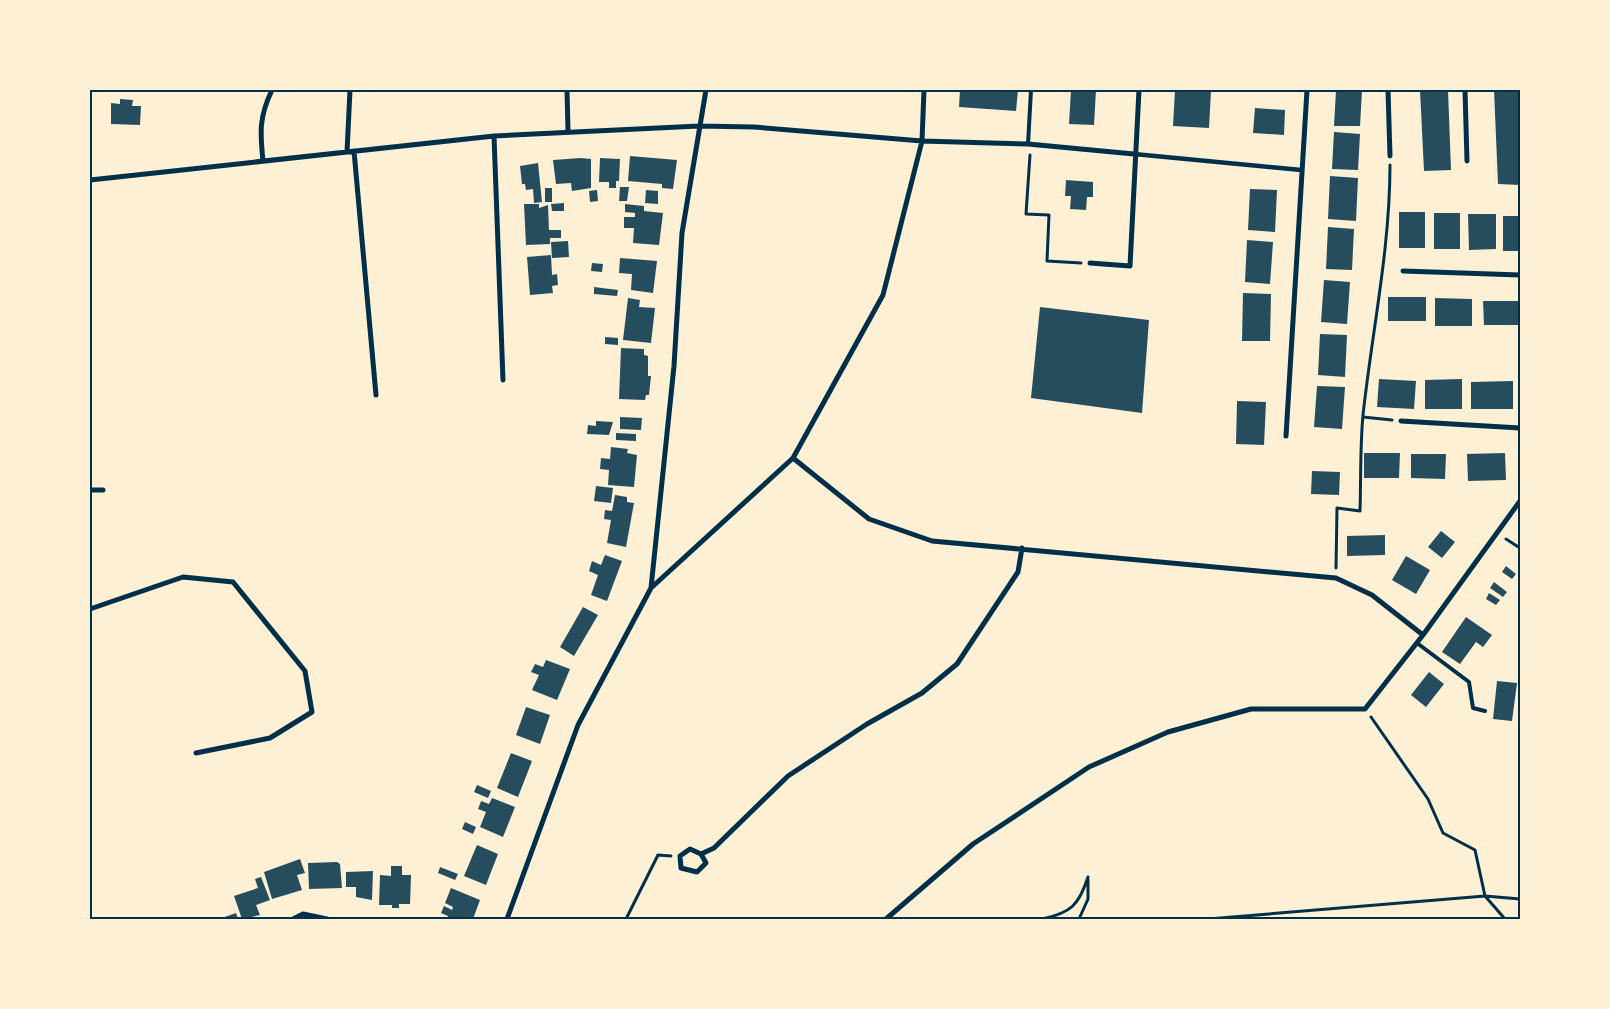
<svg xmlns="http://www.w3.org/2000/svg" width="1610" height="1009" viewBox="0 0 1610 1009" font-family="'Golos Text',sans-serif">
  <rect width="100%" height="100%" fill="#fdf0d5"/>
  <path fill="#264d5e" d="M960,90H1018L1016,111L959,107Z
    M1071,90H1096L1094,125L1069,124Z
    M1175,90L1211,91L1209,128L1173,126Z
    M1336,90L1362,91L1360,126H1334Z
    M1420,90H1448L1451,170L1424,171Z
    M1494,90H1520V185L1498,184Z
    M120,99L133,100L132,106H141L140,125L111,124V103L120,104Z
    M1255,108L1285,110L1284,135L1253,133Z
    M1334,132L1360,134L1358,170L1332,169Z
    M630,156L677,160L673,189L662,188V184L628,181Z
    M581,158L591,159V188L572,191L571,183L556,184L553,160Z
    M600,158L620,159L619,181H616V188H609V182H599Z
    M538,163L542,202L534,203L533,189L526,190L525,184H522L520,166Z
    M1330,176L1358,178L1356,221L1328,219Z
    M1066,180L1093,182V197H1087L1086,210L1070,209L1071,196H1065Z
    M620,187H629L627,201H619Z
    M545,188H552V202H545Z
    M1250,189L1277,190L1275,232L1248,230Z
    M597,190L598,201L590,202L589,191Z
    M646,190L658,191V204L645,203Z
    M564,203V211H552L551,204Z
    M524,204H539V208L548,205L549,230H561V238H550V244L526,245Z
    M625,204L644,206V211L663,213L659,245L633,243L634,228H624V217H635V213L625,212Z
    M1399,212H1425V248H1399Z
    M1434,213H1460V249H1434Z
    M1468,214H1496V249L1469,250Z
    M1503,216H1520V251H1503Z
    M1328,227L1354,229L1352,270L1326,269Z
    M1247,240L1273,242L1270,284L1245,282Z
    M568,241L569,257L552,258L551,242Z
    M551,255L552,275L557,274L558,285L552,286L553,293L530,295L527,257Z
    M620,258L657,261L653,293L631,290L632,274L619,273Z
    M592,263L603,264L602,272L591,271Z
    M1324,280L1350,282L1347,324L1321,322Z
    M594,287L618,290L617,296L594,294Z
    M1243,293L1271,294L1270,341H1242Z
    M1388,297H1426V321H1388Z
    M628,298L640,300L639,307L655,308L651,343L623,340Z
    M1435,298L1472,299V326H1435Z
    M1483,301H1520V325H1484Z
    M1040,307L1149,320L1142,413L1031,398Z
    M1320,334L1347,335L1345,377L1318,375Z
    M605,337L618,338V345L605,344Z
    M621,348L644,349V355L648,356V376H651L649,395H646L645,400L619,399Z
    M1379,379L1416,381L1414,409L1377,407Z
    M1462,379V409H1425V380Z
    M1513,381V409H1471V382Z
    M1317,386L1345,387L1342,429L1314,427Z
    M1237,401L1266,402L1264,445L1236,444Z
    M620,417L642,418L641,430L620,429Z
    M596,421L613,422L609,435L587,434L588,425L596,426Z
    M616,433L636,434V441L616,440Z
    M611,447L628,449L627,453L637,455L634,487L608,485L609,470L600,469L601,458L610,459Z
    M1364,453H1400L1399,478H1364Z
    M1505,453L1506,480L1468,481L1467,454Z
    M1411,454H1446L1445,479L1411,478Z
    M1312,471L1340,472L1339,495L1311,494Z
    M596,486L613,488L611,503L594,501Z
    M615,495L627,497V502L634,503L626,547L607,543L611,520L604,519L605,510L612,511Z
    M1441,531L1455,542L1442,558L1428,547Z
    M1385,535V555L1347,556V536Z
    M605,555L622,561L607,601L591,595L598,575L589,571L592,561L601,565Z
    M1406,556L1430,570L1416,594L1392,580Z
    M1506,566L1516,574L1512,579L1502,572Z
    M1494,582L1507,592L1503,597L1490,588Z
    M1489,593L1500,600L1496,605L1486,599Z
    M583,607L598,615L574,656L560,647Z
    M1466,617L1492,635L1483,647L1476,642L1460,664L1442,652Z
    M546,660L570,669L557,700L532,690L539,675L531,672L535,664L543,667Z
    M1429,672L1444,684L1426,707L1411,695Z
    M1497,681L1517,683L1512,721L1493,719Z
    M526,707L550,715L540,744L516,735Z
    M511,753L532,761L518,797L497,788Z
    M477,785L491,791L488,798L474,792Z
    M492,798L515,807L503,837L480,827L486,812L478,809L480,804L481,801L489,804Z
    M465,822L476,827L473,834L462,829Z
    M477,845L498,854L486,885L464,876Z
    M300,859L305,873L297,875L302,890L272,899L264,872Z
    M337,862L340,864L342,888L309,889L308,863Z
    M391,866H402V875H411L410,904H399V908H392V905H379L380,875L391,876Z
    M440,867L458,874L455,880L438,873Z
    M373,871L372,900L356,897V887H346V872Z
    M261,877L270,900L256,905L260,915L242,919L234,896L258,888L255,879Z
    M451,888L480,900L473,919H447L448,916L441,913L444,906L452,910L453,907L445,903Z
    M236,913L238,919H219Z"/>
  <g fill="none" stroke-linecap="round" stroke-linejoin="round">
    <path stroke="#003049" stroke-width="3" d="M1030,155L1026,214L1049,215L1047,261L1081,263
      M1363,417L1392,420
      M1506,539L1520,548
      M1336,568L1337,508L1360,511C1361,479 1360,447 1363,415C1372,332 1390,249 1390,165
      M1371,717L1428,799L1443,833L1475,850L1485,896L1505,919
      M626,919L658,855L671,856
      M1042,919C1071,913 1079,905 1088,877
      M1079,919L1088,899V879
      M1208,919L1485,896L1520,899"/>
    <path stroke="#003049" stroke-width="4" d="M1028,144L1031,90
      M1417,643L1469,682L1473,708L1485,711"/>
    <path stroke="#003049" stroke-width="4.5" d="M1134,154L1301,170"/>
    <path stroke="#003049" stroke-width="5" d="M567,90L568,131
      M1388,90L1390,156
      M1465,90L1467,161
      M494,136L503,380
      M354,151L376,395
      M347,152L350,90
      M263,161C260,132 259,117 272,90
      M90,180L494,136L699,126L754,127L922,141L1028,144L1134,154
      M1090,263L1130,266L1139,90
      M1403,271L1520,275
      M1401,421L1520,428
      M1286,436L1307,90
      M793,458L869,519L932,541L1336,578L1372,595L1423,635
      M90,490H103
      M651,588L674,366L682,233L706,90
      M90,609L183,577L233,582L305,671L312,712L270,738L196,753
      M701,854L706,863L697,872L681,868L680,856L690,849L701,854L714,848L788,776L867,724L922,693L957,664L1018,572L1022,548
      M293,919L303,914L327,919
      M507,919L578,725L651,588L793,458L883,295L922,141L924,90
      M886,919L973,844L1089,767L1168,732L1251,709H1365L1423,635L1520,501"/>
  </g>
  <rect width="1610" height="1009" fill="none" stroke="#fdf0d5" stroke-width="182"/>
  <rect x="91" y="91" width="1428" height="827" fill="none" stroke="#003049" stroke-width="2"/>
</svg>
